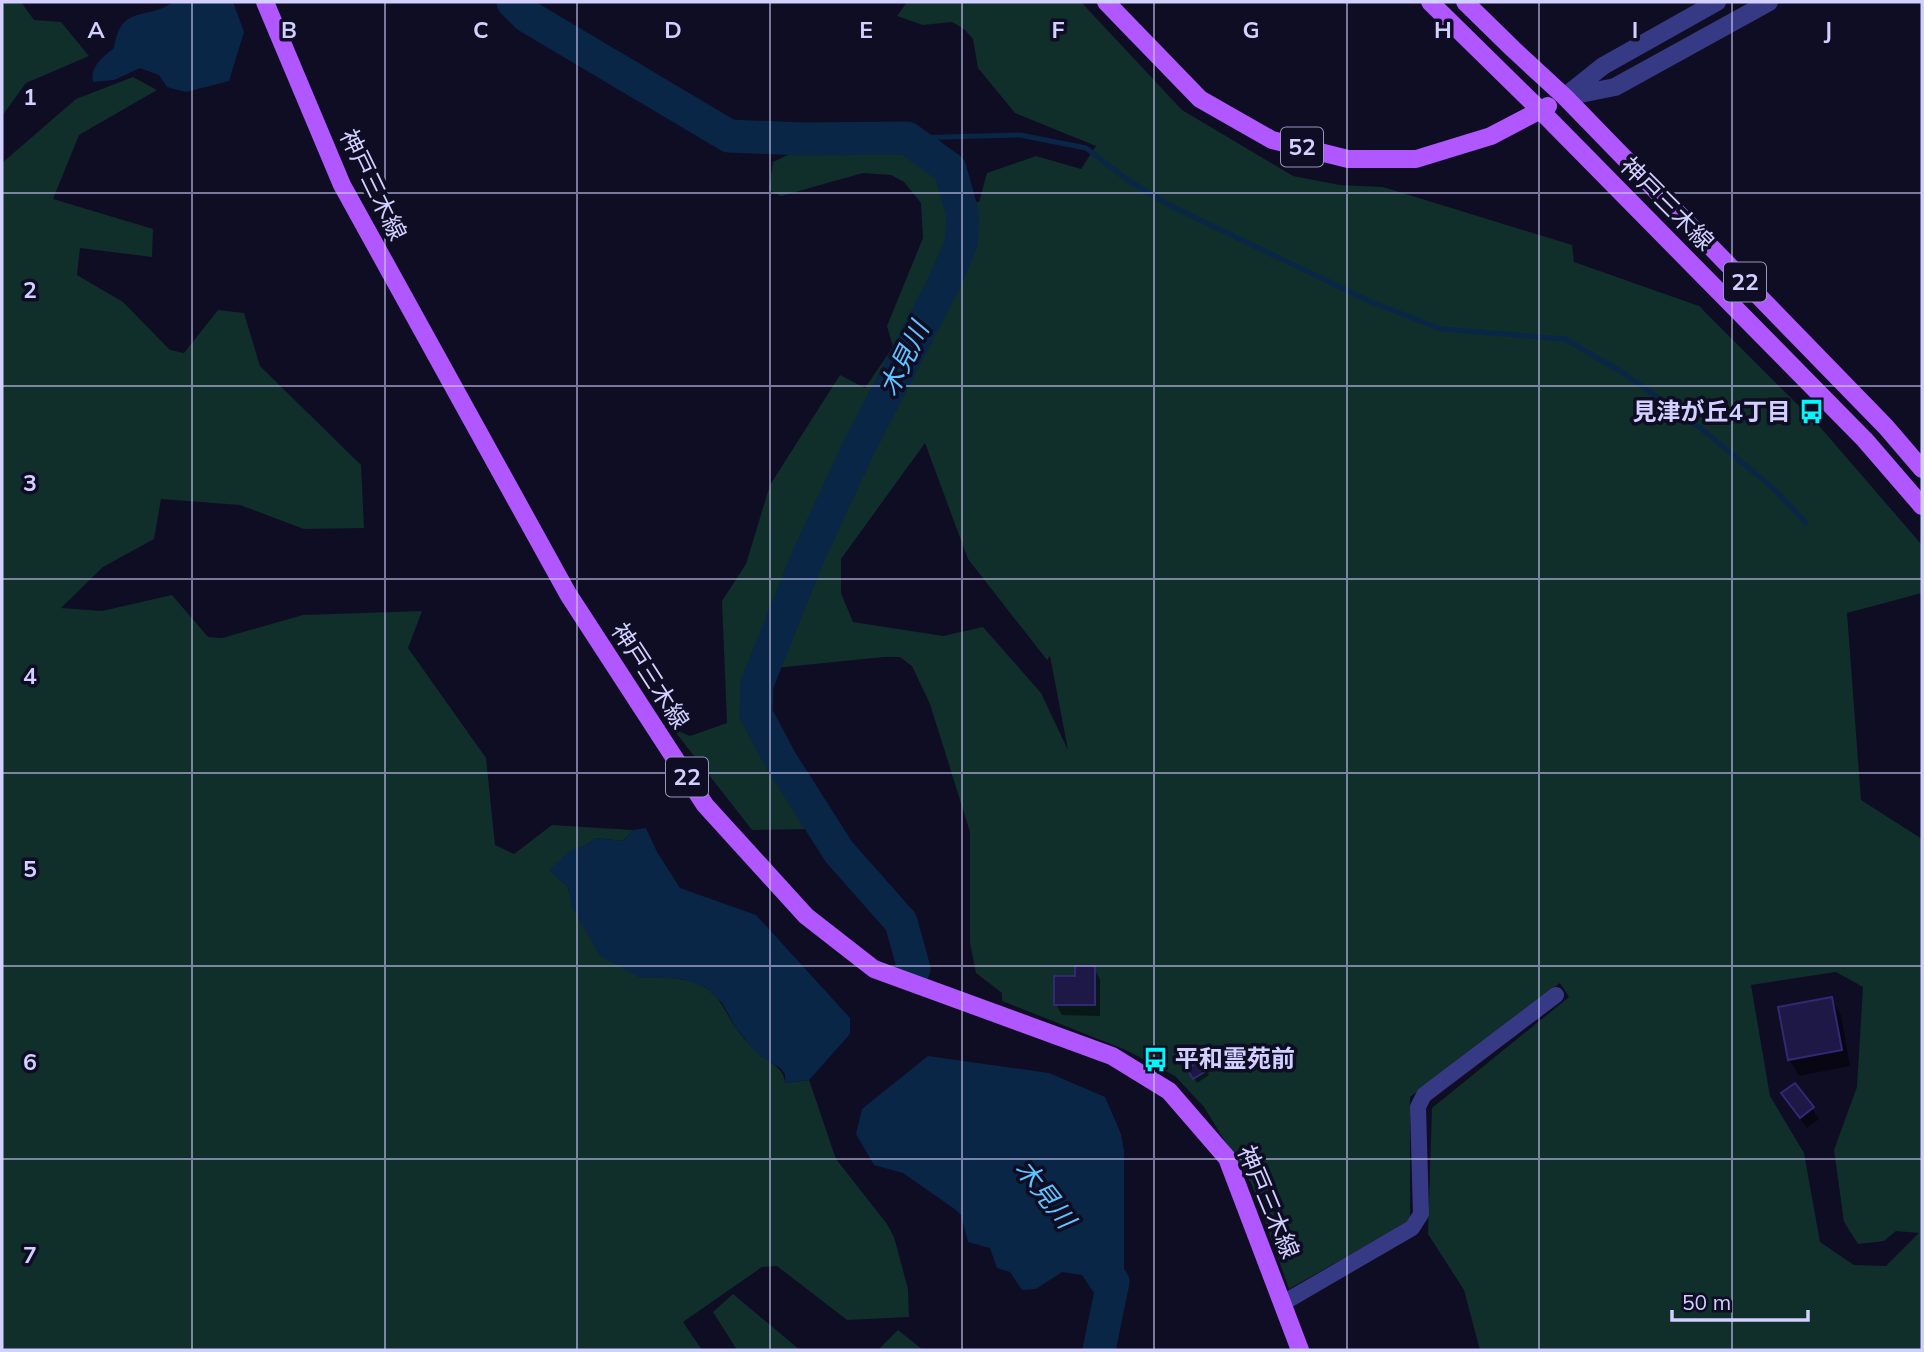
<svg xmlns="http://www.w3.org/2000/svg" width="1924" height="1352" viewBox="0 0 1924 1352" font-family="Mulish,'Noto Sans JP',sans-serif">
  <rect width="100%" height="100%" fill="#0f0d24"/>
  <path fill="#102e2a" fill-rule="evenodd" d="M2,2H21L34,20L61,22L89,56L26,83L2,116Z
    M907,2H1081L1182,110L1293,176L1340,185L1383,187L1572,245L1574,262L1699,306L1820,427L1922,545V593L1847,613L1861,800L1922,839V1350H1480L1464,1290L1428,1234L1432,1108L1569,997L1560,983L1410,1097V1221L1289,1289L1252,1185L1204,1107L1175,1076L1126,1050L1002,1001V993L976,973L970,943V832L930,704L912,666L900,657H884L744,671L746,720L810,829L752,830L673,729L690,736L727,723L722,601L746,564L770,485L840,375L865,388L893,347L887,326L923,238L921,203L904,182L891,175L863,173L781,196L769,190L773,162L798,150L901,149L939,171L950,200L979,202L987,173L1036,156L1081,169L1096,146L1015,113L978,68L973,39L964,29L952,22L923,25L897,16ZM925,443L968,559L1047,660L1050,656L1068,750L1041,693L983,627L943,636L853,622L841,593V559ZM1836,972L1863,987L1857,1087L1834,1150L1844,1222L1858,1244L1884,1241L1896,1231L1919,1233L1886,1266L1854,1265L1820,1242L1804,1153L1770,1096L1751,985Z
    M133,77L157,90L79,135L53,199L153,229L152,257L80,248L77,275L123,302L170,350L184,353L218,310L244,313L260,366L361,465L364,528L304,529L240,505L161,499L154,539L103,567L61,608L102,611L172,595L208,637L222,638L303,615L422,611L408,648L486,758L495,845L514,854L552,825L633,830L623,841L596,838L585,846L572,850L550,870L568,887L573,907L639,977C661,978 684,976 703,986C720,995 726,1014 736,1028C741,1036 748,1042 754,1049C765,1062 784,1065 785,1083L809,1080L836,1159L887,1224L894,1237L908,1289L909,1317L847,1320L777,1266L762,1267L683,1322L702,1350H2V163L76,99Z
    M733,1294L800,1350H737L713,1312Z
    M898,1330L923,1350H878Z"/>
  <path fill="#092647" d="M173,2H233L244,32L229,81L186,92L167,87L159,75L140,68L114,80L93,82C90,66 103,57 114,48C121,3 147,21 173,2Z
    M646,828L657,852L680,888L756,915L850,1018V1034L809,1080L785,1083V1074L780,1068L760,1056L750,1045L736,1028L722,1003L705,987L683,979L639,977L600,956L572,907L568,887L549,870L572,849L585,846L596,838L623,841L633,830Z
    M928,1056L1049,1073L1105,1097L1121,1134L1124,1151V1286L1094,1293L1082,1275L1062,1272L1036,1289L1022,1290L1010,1272L997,1268L990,1248L968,1242L961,1215L956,1210L903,1173L874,1165L856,1134L862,1109Z"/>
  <path fill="#0007" d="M1094,968L1100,979V1016L1062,1015L1056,1005L1076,978Z
    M1831,998L1841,1015L1850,1066L1799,1076L1789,1059Z
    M1201,1062L1209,1075L1197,1083L1189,1069Z
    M1795,1085L1819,1119L1807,1128L1789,1104Z"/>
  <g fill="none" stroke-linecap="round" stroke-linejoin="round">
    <path stroke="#092647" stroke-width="5" d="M907,138L1020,135L1086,148L1126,179L1171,206L1371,302L1441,329L1565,339L1625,374L1703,430L1774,489L1806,523"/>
    <path stroke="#092647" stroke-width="33" d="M513,2L527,16L729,136L803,139L907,138L950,169L963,216L961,244L945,281L858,449L807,559L757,684L756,714L781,761L839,852L901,922L914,969
      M1091,1253L1113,1282L1099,1350"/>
  </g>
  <path fill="#1d1846" stroke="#312973" stroke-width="2" d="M1075,966H1095V1005H1054V976H1075Z
    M1832,997L1842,1050L1788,1060L1778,1007Z
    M1202,1059L1208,1070L1193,1079L1187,1069Z
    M1795,1083L1814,1107L1800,1118L1781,1093Z"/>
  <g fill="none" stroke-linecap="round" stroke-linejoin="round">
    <path stroke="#363a85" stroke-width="16" d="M1283,1303L1412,1228L1421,1214L1418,1107L1424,1095L1556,995"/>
    <path stroke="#363a85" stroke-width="18" d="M1568,94L1603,66L1717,2
      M1565,97L1615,87L1769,2"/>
    <path stroke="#b157ff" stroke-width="18" d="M265,2L342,185L568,594L705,805L806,916L874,969L1112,1056L1169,1091L1227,1158L1300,1350
      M1106,2L1200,99L1272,140L1348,159H1416L1491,136L1548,106
      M1430,2L1540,110L1865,440L1922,506
      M1465,2L1513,49L1565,97L1886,427L1922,469"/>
  </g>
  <path fill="none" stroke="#d1d0ff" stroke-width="2" stroke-opacity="0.55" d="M192,2V1350M385,2V1350M577,2V1350M770,2V1350M962,2V1350M1154,2V1350M1347,2V1350M1539,2V1350M1732,2V1350M2,193H1922M2,386H1922M2,579H1922M2,773H1922M2,966H1922M2,1159H1922"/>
  <defs>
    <symbol id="bus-bare" viewBox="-9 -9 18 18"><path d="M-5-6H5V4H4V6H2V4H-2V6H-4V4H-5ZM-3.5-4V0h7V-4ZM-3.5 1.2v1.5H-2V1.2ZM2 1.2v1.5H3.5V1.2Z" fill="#00f9fb" stroke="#0f0d24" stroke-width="2.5" paint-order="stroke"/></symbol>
  </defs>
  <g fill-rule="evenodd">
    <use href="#bus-bare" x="1794" y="394" width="35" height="35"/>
    <use href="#bus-bare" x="1138" y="1042" width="35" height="35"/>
  </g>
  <g text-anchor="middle" stroke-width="7" stroke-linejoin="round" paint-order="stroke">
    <g fill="#0f0d24" stroke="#9796bd" stroke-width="2">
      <rect x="1281" y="127.5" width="42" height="39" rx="5"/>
      <rect x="1724" y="262.5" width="42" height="39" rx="5"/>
      <rect x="666" y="757.5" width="42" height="39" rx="5"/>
    </g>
    <g font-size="23" font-weight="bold" fill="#d1d0ff">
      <text x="1302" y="155">52</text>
      <text x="1745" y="290">22</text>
      <text x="687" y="785">22</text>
    </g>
    <g font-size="24" fill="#d1d0ff" stroke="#0f0d24">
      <text transform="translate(373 185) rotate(64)" y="8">神戸三木線</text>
      <text transform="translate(1667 204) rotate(45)" y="8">神戸三木線</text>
      <text transform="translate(650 676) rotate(57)" y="8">神戸三木線</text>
      <text transform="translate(1268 1202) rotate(67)" y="8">神戸三木線</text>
    </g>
    <g font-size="24" font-weight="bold" fill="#d1d0ff" stroke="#0f0d24" text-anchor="end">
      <text x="1791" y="420">見津が丘4丁目</text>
      <text x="1175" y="1067" text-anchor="start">平和霊苑前</text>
    </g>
    <g font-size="26" font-style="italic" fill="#5ec4ff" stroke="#0f0d24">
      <text transform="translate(904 359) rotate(-64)" y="9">木見川</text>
      <text transform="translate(1045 1194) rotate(52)" y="9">木見川</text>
    </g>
  </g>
  <g font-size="23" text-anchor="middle" font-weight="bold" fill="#d1d0ff" stroke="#0f0d24" stroke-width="7" stroke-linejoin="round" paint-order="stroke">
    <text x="96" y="38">A</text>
    <text x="289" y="38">B</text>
    <text x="481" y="38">C</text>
    <text x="673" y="38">D</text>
    <text x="866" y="38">E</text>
    <text x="1058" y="38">F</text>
    <text x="1251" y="38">G</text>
    <text x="1443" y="38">H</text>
    <text x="1635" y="38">I</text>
    <text x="1828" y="38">J</text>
    <text x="30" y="105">1</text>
    <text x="30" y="298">2</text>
    <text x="30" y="491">3</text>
    <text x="30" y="684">4</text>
    <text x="30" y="877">5</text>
    <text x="30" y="1070">6</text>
    <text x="30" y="1263">7</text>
  </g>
  <rect width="1924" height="1352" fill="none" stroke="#d1d0ff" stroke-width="7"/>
  <path d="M1672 1310v10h136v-10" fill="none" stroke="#d1d0ff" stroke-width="3.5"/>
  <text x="1682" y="1310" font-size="21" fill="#d1d0ff" stroke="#0f0d24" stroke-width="5" paint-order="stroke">50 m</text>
</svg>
